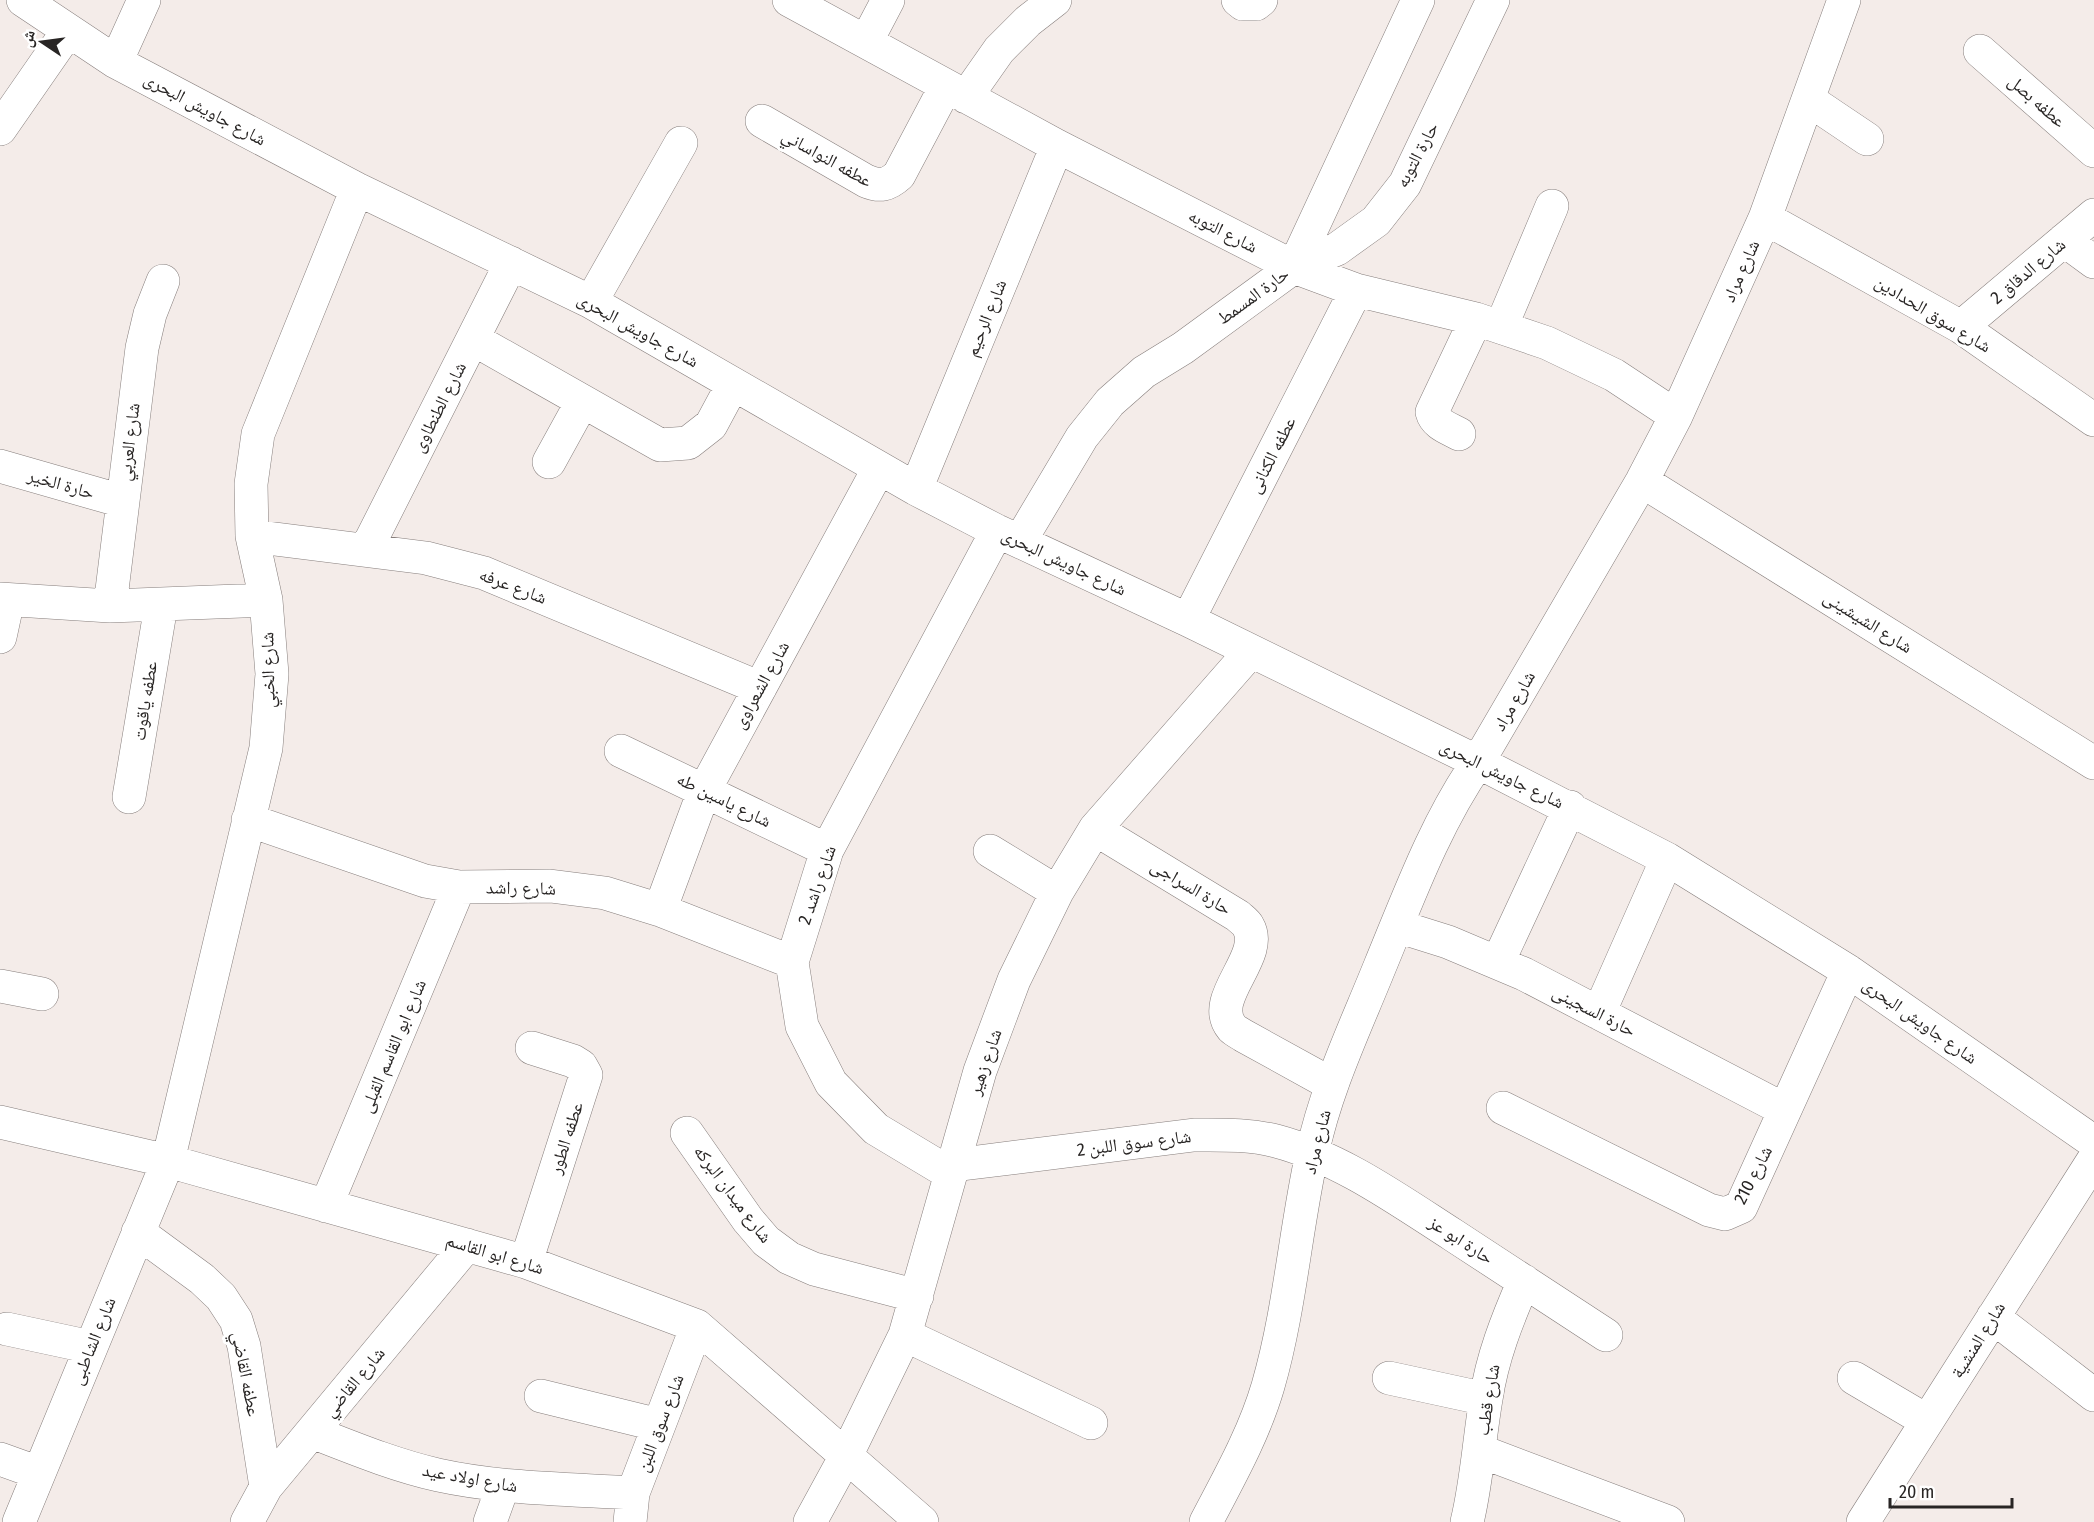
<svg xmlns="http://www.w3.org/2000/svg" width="2094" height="1522" viewBox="0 0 2094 1522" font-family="'Fira Sans Condensed','Noto Naskh Arabic',sans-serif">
  <rect width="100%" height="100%" fill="#f4ece9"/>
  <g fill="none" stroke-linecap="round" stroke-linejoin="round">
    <defs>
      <path id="minor" d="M23,0L116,62L357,189L591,302L916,489L997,531L1188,620L1478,762L1667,859L1848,971L2094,1142
        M789,0L1057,146L1294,267L1356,290L1476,319L1547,343L1614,375L1676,416
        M1238,0L1243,4H1256L1261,0
        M866,42L888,0
        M1980,51L2094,151
        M116,62L144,0
        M966,97L999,50L1028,21L1055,0
        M1809,100L1867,139
        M762,121L866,181C880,187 888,185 899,175L946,86
        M0,129L68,31
        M1765,218L1961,327L2094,420
        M2064,240L2094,262
        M1294,267L1337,249L1376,221L1405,184L1493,0
        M591,302L681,143
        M1501,327L1552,206
        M1961,327L2094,215
        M473,339L660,445L688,443L711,425L733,384
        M1459,434C1448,428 1435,424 1432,412L1476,319
        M549,462L582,402
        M0,466L122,501
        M1642,481L2094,763
        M916,489L1057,146
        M252,536L426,558L484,573L760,688
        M1020,541L1082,437L1110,402L1144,372L1183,348L1294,267L1418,0
        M366,550L511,263
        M0,599L110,606L266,600
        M110,606L142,348L150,314L163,281
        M1188,620L1356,290
        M0,637L8,600
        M621,751L827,850
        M129,797L161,606
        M248,820L425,881L459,887L550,886L605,893L660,910L792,962
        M1095,829L1238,916C1241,919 1246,922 1248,926C1266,957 1207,998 1232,1028C1235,1031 1241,1034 1244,1036L1331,1084
        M990,851L1057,892
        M660,910L704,791L879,468
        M1397,926L1448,942L1524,974L1785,1110
        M1498,962L1570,807
        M0,986L42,994
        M1599,1013L1667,859
        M1503,1108L1709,1210L1725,1214L1741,1207L1848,971
        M0,1122L168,1161L526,1262L697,1326L922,1522
        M687,1133L748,1220L766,1241L789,1258L814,1269L917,1296
        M954,1165L1194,1135C1222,1135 1249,1134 1276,1141C1340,1158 1397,1199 1453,1235C1504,1268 1555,1302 1606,1335
        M951,1174L876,1129L831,1083L802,1026L792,962L827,850L997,531
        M326,1206L459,887
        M138,1232L202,1279L221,1297L236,1320L244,1346L266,1487
        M526,1262L586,1075L581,1066L573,1061L532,1048
        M1993,1317L2094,1395
        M7,1329L91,1347
        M905,1335L1091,1423
        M1389,1378L1486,1399
        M1854,1378L1927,1421
        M541,1396L659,1425
        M312,1432C353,1448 394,1465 438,1475C502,1489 568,1489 633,1493
        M1480,1451L1668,1522
        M0,1459L39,1473
        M19,1522L168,1161L266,748L272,674L266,600L252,536L251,484L258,434L357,189
        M247,1522L266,1487L467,1245
        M490,1522L503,1486
        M630,1522L633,1493L697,1326
        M810,1522L846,1456L905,1335L980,1071L1014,980L1057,892L1095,829L1251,651
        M1206,1522C1229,1478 1254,1434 1268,1386C1290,1310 1295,1231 1312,1154C1326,1088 1355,1028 1380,966C1409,896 1435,824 1478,762L1642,481L1676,416L1765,218L1844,0
        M1467,1522C1477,1481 1479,1440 1486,1399C1492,1358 1507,1320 1524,1281
        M1863,1522L2094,1159"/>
    </defs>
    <use href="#minor" stroke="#867e7c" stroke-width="34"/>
    <use href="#minor" stroke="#fff" stroke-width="33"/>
  </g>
  <g text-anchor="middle" stroke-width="6" stroke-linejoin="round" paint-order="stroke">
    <g font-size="18" fill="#282524" stroke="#fff">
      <text transform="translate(2037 101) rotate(41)" y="6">عطفه بصل</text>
      <text transform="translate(205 109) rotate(28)" y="6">شارع جاويش البحرى</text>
      <text transform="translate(1417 155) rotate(-62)" y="6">حارة التوبه</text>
      <text transform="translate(827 158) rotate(29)" y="6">عطفه النواساني</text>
      <text transform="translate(1223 231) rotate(27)" y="6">شارع التوبه</text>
      <text transform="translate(1741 271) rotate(-66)" y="6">شارع مراد</text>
      <text transform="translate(2028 271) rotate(-40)" y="6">شارع الدقاق 2</text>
      <text transform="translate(1253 296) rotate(-36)" y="6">حارة المسمط</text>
      <text transform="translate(1933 314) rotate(31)" y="6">شارع سوق الحدادين</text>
      <text transform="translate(986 318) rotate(-68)" y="6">شارع الرحيم</text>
      <text transform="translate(638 330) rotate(29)" y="6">شارع جاويش البحرى</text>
      <text transform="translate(439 407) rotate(-63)" y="6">شارع الطنطاوى</text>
      <text transform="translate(129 442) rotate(-83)" y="6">شارع العربي</text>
      <text transform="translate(1272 455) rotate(-63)" y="6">عطفه الكنانى</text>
      <text transform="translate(61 484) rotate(16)" y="6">حارة الخير</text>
      <text transform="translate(1064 562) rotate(25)" y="6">شارع جاويش البحرى</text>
      <text transform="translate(513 586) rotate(21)" y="6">شارع عرفه</text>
      <text transform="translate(1868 622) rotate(32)" y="6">شارع الشيشينى</text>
      <text transform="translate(268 670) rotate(-91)" y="6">شارع الخبي</text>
      <text transform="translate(761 685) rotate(-61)" y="6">شارع الشعراوى</text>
      <text transform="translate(145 701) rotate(-81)" y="6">عطفه ياقوت</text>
      <text transform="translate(1514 701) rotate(-60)" y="6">شارع مراد</text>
      <text transform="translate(1502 774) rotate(26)" y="6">شارع جاويش البحرى</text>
      <text transform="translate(724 800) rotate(26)" y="6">شارع ياسين طه</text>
      <text transform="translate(817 885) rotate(-71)" y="6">شارع راشد 2</text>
      <text transform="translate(1191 887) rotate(31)" y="6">حارة السراجى</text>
      <text transform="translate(521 888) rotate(1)" y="6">شارع راشد</text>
      <text transform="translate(1594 1011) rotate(27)" y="6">حارة السجينى</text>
      <text transform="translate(1920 1021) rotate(35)" y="6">شارع جاويش البحرى</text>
      <text transform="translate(393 1046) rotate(-67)" y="6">شارع ابو القاسم القبلى</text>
      <text transform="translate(985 1062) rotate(-71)" y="6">شارع زهير</text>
      <text transform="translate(566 1138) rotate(-72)" y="6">عطفه الطور</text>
      <text transform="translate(1317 1142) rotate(-76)" y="6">شارع مراد</text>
      <text transform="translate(1134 1143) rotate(-7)" y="6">شارع سوق اللبن 2</text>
      <text transform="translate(1753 1175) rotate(-63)" y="6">شارع 210</text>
      <text transform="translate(733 1194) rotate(53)" y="6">شارع ميدان البركه</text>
      <text transform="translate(1461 1240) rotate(33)" y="6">حارة ابو عز</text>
      <text transform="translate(495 1254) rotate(17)" y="6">شارع ابو القاسم</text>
      <text transform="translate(1978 1340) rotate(-58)" y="6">شارع المنشية</text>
      <text transform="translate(93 1341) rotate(-68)" y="6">شارع الشاطبى</text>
      <text transform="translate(246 1374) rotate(79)" y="6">عطفه القاضي</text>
      <text transform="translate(354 1382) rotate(-50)" y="6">شارع القاضي</text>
      <text transform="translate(1488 1400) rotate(-81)" y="6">شارع قطب</text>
      <text transform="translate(660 1423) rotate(-69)" y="6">شارع سوق اللبن</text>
      <text transform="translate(470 1478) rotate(10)" y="6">شارع اولاد عيد</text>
    </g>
  </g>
  <g transform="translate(42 42) rotate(283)" stroke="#ffffff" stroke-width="4.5" paint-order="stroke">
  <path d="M0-4.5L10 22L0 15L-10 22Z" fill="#282524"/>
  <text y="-9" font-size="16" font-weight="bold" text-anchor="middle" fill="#282524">ش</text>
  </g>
  <path d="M1890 1498v9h122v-9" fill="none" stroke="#282524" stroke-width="3"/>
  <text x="1899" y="1498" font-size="18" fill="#282524" stroke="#ffffff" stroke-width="4.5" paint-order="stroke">20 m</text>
</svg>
